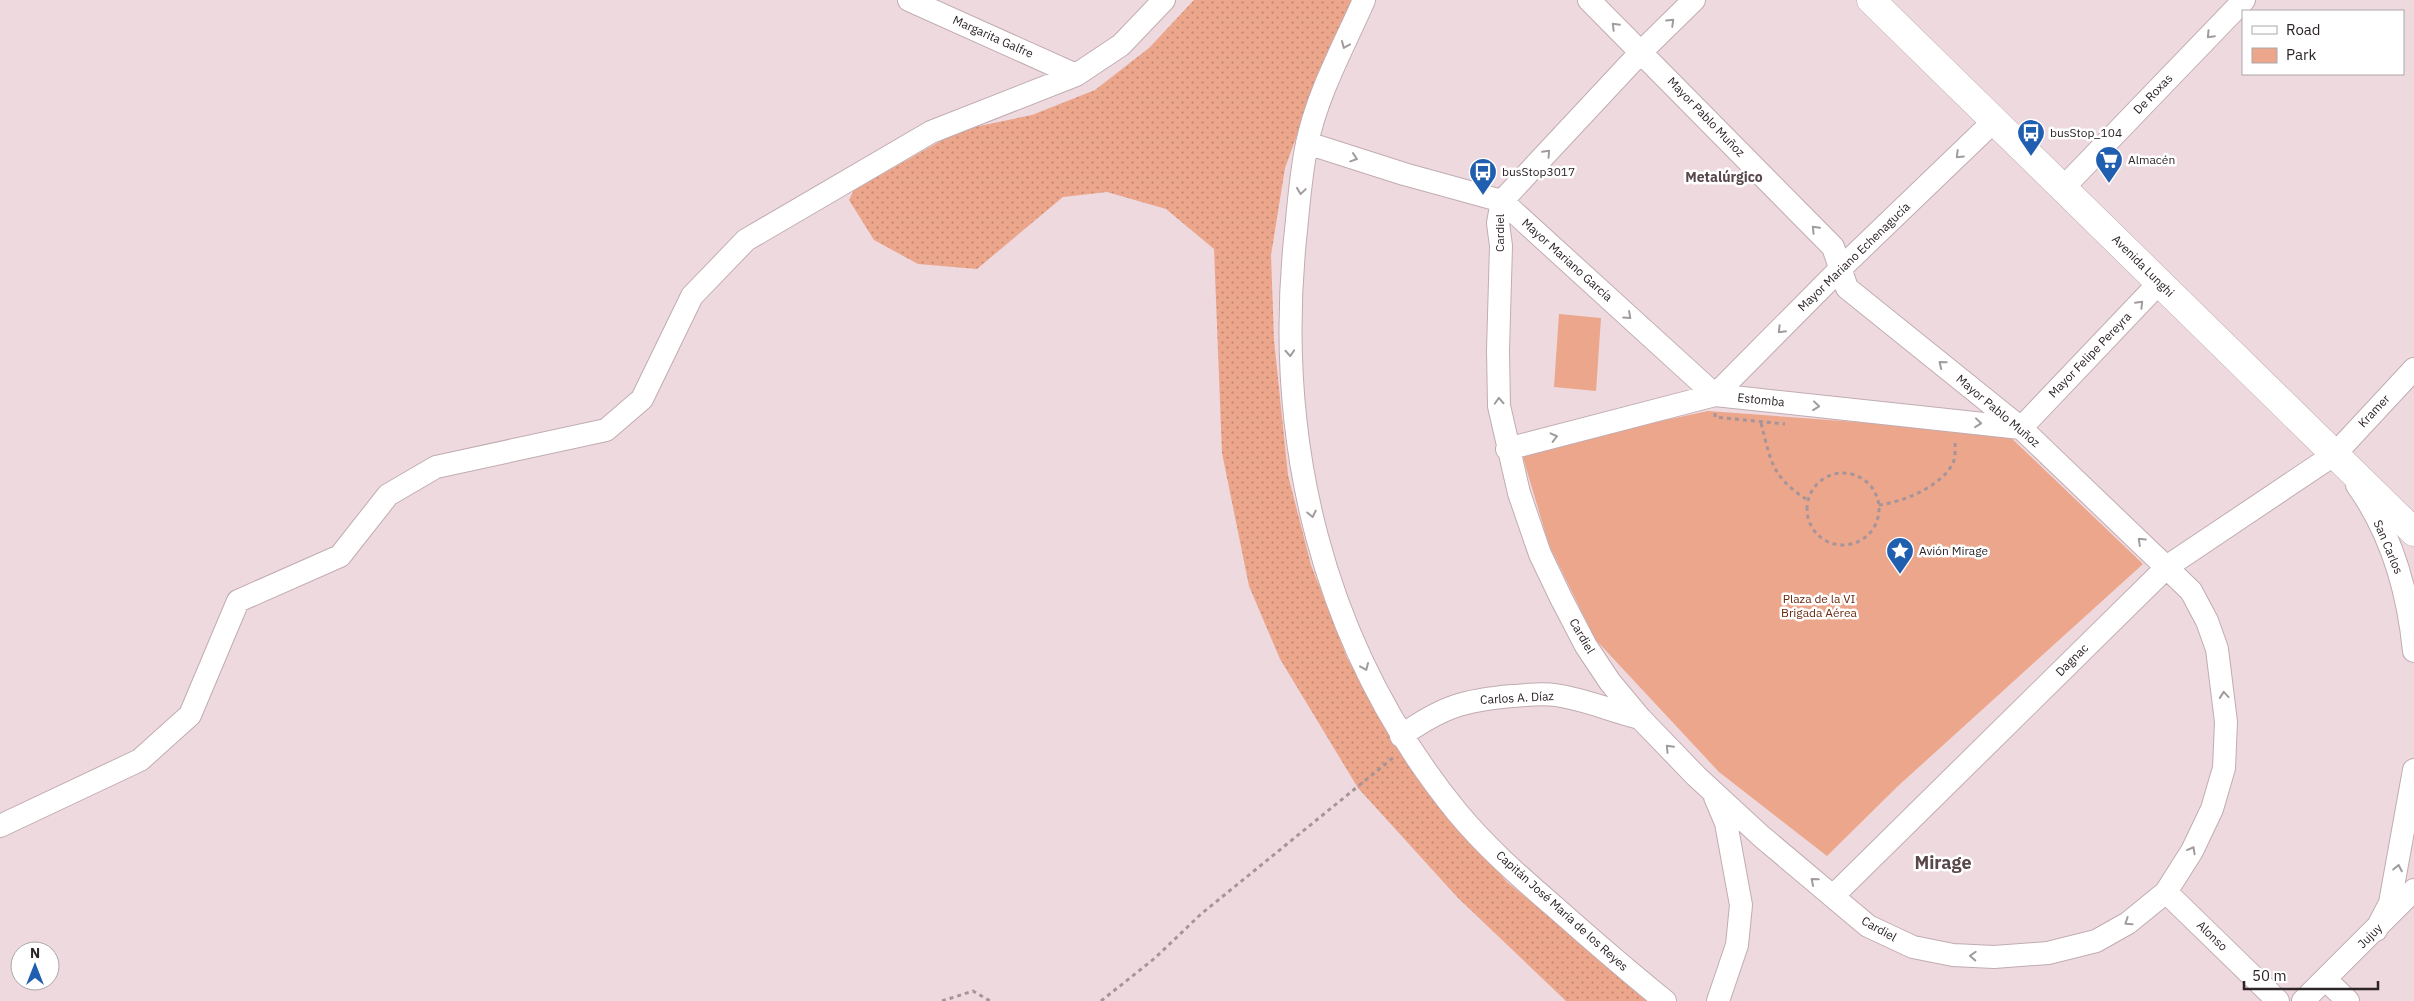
<svg xmlns="http://www.w3.org/2000/svg" width="2414" height="1001" viewBox="0 0 2414 1001" font-family="'IBM Plex Sans',sans-serif">
  <defs>
    <pattern id="grass-dots" width="8" height="8" patternUnits="userSpaceOnUse" patternTransform="scale(1.25)"><rect width="8" height="8" fill="#eca68b"/><path d="M2 2h.1M6 6h.1" fill="none" stroke="#bf8771" stroke-width="1.8" stroke-linecap="round"/></pattern>
  </defs>
  <rect width="100%" height="100%" fill="#eed9df"/>
  <path fill="url(#grass-dots)" d="M1194,0H1353L1319,75L1285,168L1271,255L1274,340L1288,475L1311,565L1347,658L1397,746L1455,824L1507,882L1653,1001H1566L1458,898L1358,788L1280,659L1249,586L1222,453L1214,249L1166,209L1107,192L1063,197L977,269L918,264L874,240L849,200L854,190L960,130L1032,115L1095,90L1149,48Z"/>
  <path fill="#eca68b" d="M1559,314L1601,318L1596,391L1554,387Z
    M1708,411L2006,433L2143,564L1898,786L1827,856L1719,772L1595,639L1549,545L1521,451Z"/>
  <g fill="none" stroke-linecap="round" stroke-linejoin="round">
    <defs>
      <path id="minor" d="M909,0L1076,75
        M1364,0C1344,46 1317,94 1307,144C1301,172 1299,201 1296,230C1273,440 1322,646 1457,812C1486,847 1521,878 1556,908C1592,940 1628,971 1665,1001
        M1589,0L1833,247L1847,288L2021,428L2191,591L2207,621L2217,649L2226,722L2224,768L2212,809L2192,851L2166,892L2128,923L2096,941L2048,953L1994,957L1953,955L1913,947L1868,926L1761,836L1696,776L1640,718L1610,682L1586,646L1561,598L1540,554L1519,493L1499,406L1498,350L1501,246L1498,223L1502,201L1641,52L1694,0
        M1307,143L1404,174L1502,201L1715,395
        M2063,188L2244,0
        M1715,395L1840,269L1994,121
        M1507,449L1715,395L2021,428L2159,283
        M2357,485C2392,534 2408,591 2414,651
        M1401,736C1442,707 1464,700 1513,696C1527,695 1542,693 1555,695C1584,699 1612,711 1640,718
        M1715,797L1726,823L1741,905L1737,945L1718,1001
        M0,826L140,760L190,715L238,601L340,556L388,495L436,467L606,430L642,399L692,296L746,240L931,132L1076,75L1121,45L1164,0
        M2166,892L2278,1001
        M1833,896L2168,566L2335,454L2414,369
        M2376,930L2390,903L2414,770
        M2326,980L2348,1001
        M2303,1001L2414,890"/>
      <path id="major" d="M1871,0L2414,532"/>
    </defs>
    <use href="#minor" stroke="#c0acb1" stroke-width="24"/>
    <use href="#major" stroke="#c0acb1" stroke-width="29"/>
    <path stroke="#a5959a" stroke-width="3" stroke-dasharray="4 4" stroke-linecap="butt" d="M1715,413V417L1785,424
      M1761,423C1771,461 1771,476 1806,499
      M1807 509a36 36 0 1 1 72 0a36 36 0 1 1-72 0Z
      M1879,505C1903,502 1942,486 1953,463C1956,456 1955,447 1955,439
      M942,1001L973,991L990,1001
      M1101,1001L1155,958L1201,914L1394,757"/>
    <use href="#minor" stroke="#fff" stroke-width="22"/>
    <use href="#major" stroke="#fff" stroke-width="28"/>
  </g>
  <defs><path id="oneway-chevron" d="M-2-3.5L2.5 0L-2 3.5" fill="none" stroke-width="1.6" stroke-linecap="round" stroke-linejoin="round" transform="scale(1.25)"/></defs>
  <g stroke="#a09c9d">
    <use href="#oneway-chevron" transform="translate(1671 22) rotate(-44)"/>
    <use href="#oneway-chevron" transform="translate(1615 26) rotate(-135)"/>
    <use href="#oneway-chevron" transform="translate(2210 35) rotate(134)"/>
    <use href="#oneway-chevron" transform="translate(1345 45) rotate(113)"/>
    <use href="#oneway-chevron" transform="translate(1547 153) rotate(-47)"/>
    <use href="#oneway-chevron" transform="translate(1959 155) rotate(136)"/>
    <use href="#oneway-chevron" transform="translate(1354 158) rotate(18)"/>
    <use href="#oneway-chevron" transform="translate(1301 191) rotate(98)"/>
    <use href="#oneway-chevron" transform="translate(1815 229) rotate(-134)"/>
    <use href="#oneway-chevron" transform="translate(2140 304) rotate(-46)"/>
    <use href="#oneway-chevron" transform="translate(1628 316) rotate(42)"/>
    <use href="#oneway-chevron" transform="translate(1781 330) rotate(135)"/>
    <use href="#oneway-chevron" transform="translate(1290 353) rotate(87)"/>
    <use href="#oneway-chevron" transform="translate(1942 364) rotate(-141)"/>
    <use href="#oneway-chevron" transform="translate(1499 401) rotate(-93)"/>
    <use href="#oneway-chevron" transform="translate(1816 406) rotate(6)"/>
    <use href="#oneway-chevron" transform="translate(1978 423) rotate(6)"/>
    <use href="#oneway-chevron" transform="translate(1554 437) rotate(-14)"/>
    <use href="#oneway-chevron" transform="translate(1312 514) rotate(78)"/>
    <use href="#oneway-chevron" transform="translate(2141 541) rotate(-137)"/>
    <use href="#oneway-chevron" transform="translate(1365 667) rotate(67)"/>
    <use href="#oneway-chevron" transform="translate(2224 695) rotate(-95)"/>
    <use href="#oneway-chevron" transform="translate(1669 748) rotate(-134)"/>
    <use href="#oneway-chevron" transform="translate(2192 850) rotate(-61)"/>
    <use href="#oneway-chevron" transform="translate(2398 868) rotate(-79)"/>
    <use href="#oneway-chevron" transform="translate(1814 881) rotate(-140)"/>
    <use href="#oneway-chevron" transform="translate(2128 922) rotate(146)"/>
    <use href="#oneway-chevron" transform="translate(1973 956) rotate(-177)"/>
  </g>
  <defs>
    <symbol id="bus-pin" viewBox="-11 -11 22 30"><path d="M0 17L-7.5 6A9.5 9.5 0 1 1 7.5 6Z" fill="#205fb0" stroke="#fff"/><path d="M-5-6H5V4H4V6H2V4H-2V6H-4V4H-5ZM-3.5-4V0h7V-4ZM-3.5 1.2v1.5H-2V1.2ZM2 1.2v1.5H3.5V1.2Z" fill="#fff"/></symbol>
    <symbol id="supermarket-pin" viewBox="-11 -11 22 30"><path d="M0 17L-7.5 6A9.5 9.5 0 1 1 7.5 6Z" fill="#205fb0" stroke="#fff"/><path d="M-6-5.5h2.5l.6 2H6L4.5 2H-2.5L-4.4-4H-6ZM-1.5 3.2a1.3 1.3 0 1 0 .1 0ZM3 3.2a1.3 1.3 0 1 0 .1 0Z" fill="#fff"/></symbol>
    <symbol id="sight-pin" viewBox="-11 -11 22 30"><path d="M0 17L-7.5 6A9.5 9.5 0 1 1 7.5 6Z" fill="#205fb0" stroke="#fff"/><path d="M0-6L1.8-2.2L6-1.7L2.9 1.2L3.7 5.4L0 3.3L-3.7 5.4L-2.9 1.2L-6-1.7L-1.8-2.2Z" fill="#fff"/></symbol>
  </defs>
  <g fill-rule="evenodd">
    <use href="#bus-pin" x="2015" y="117" width="32" height="43"/>
    <use href="#supermarket-pin" x="2093" y="144" width="32" height="43"/>
    <use href="#bus-pin" x="1467" y="156" width="32" height="43"/>
    <use href="#sight-pin" x="1884" y="535" width="32" height="43"/>
  </g>
  <g text-anchor="middle" stroke-width="5" stroke-linejoin="round" paint-order="stroke">
    <g font-size="12" fill="#2c2426" stroke="#fff">
      <text transform="translate(993 37) rotate(24)" y="4">Margarita Galfre</text>
      <text transform="translate(2153 94) rotate(-46)" y="4">De Roxas</text>
      <text transform="translate(1706 117) rotate(46)" y="4">Mayor Pablo Muñoz</text>
      <text transform="translate(1500 233) rotate(-90)" y="4">Cardiel</text>
      <text transform="translate(1854 257) rotate(-44)" y="4">Mayor Mariano Echenagucía</text>
      <text transform="translate(1567 260) rotate(42)" y="4">Mayor Mariano García</text>
      <text transform="translate(2143 266) rotate(45)" y="4">Avenida Lunghi</text>
      <text transform="translate(2090 355) rotate(-46)" y="4">Mayor Felipe Pereyra</text>
      <text transform="translate(1761 400) rotate(6)" y="4">Estomba</text>
      <text transform="translate(1998 411) rotate(40)" y="4">Mayor Pablo Muñoz</text>
      <text transform="translate(2374 411) rotate(-47)" y="4">Kramer</text>
      <text transform="translate(2388 547) rotate(67)" y="4">San Carlos</text>
      <text transform="translate(1582 636) rotate(60)" y="4">Cardiel</text>
      <text transform="translate(2072 660) rotate(-45)" y="4">Dagnac</text>
      <text transform="translate(1517 698) rotate(-3)" y="4">Carlos A. Díaz</text>
      <text transform="translate(1562 911) rotate(42)" y="4">Capitán José María de los Reyes</text>
      <text transform="translate(1879 929) rotate(29)" y="4">Cardiel</text>
      <text transform="translate(2212 936) rotate(44)" y="4">Alonso</text>
      <text transform="translate(2370 936) rotate(-45)" y="4">Jujuy</text>
    </g>
    <g font-size="12" fill="#2c2426" stroke="#fff" text-anchor="start">
      <text x="2050" y="137">busStop_104</text>
      <text x="2128" y="164">Almacén</text>
      <text x="1502" y="176">busStop3017</text>
      <text x="1919" y="555">Avión Mirage</text>
    </g>
    <g font-size="12" fill="#69290e" stroke="#fff">
      <text x="1819" y="603">Plaza de la VI<tspan x="1819" dy="14">Brigada Aérea</tspan></text>
    </g>
    <g font-size="14" font-weight="bold" fill="#58474b" stroke="#fff">
      <text x="1724" y="182">Metalúrgico</text>
    </g>
    <g font-size="18" font-weight="bold" fill="#58474b" stroke="#fff">
      <text x="1943" y="869">Mirage</text>
    </g>
  </g>
  <rect x="2242" y="10" width="162" height="65" fill="#ffffff" stroke="#aba7a8"/>
  <rect x="2252" y="26" width="25" height="8" fill="#ffffff" stroke="#aba7a8"/>
  <text x="2286" y="35" font-size="15" fill="#2c2426">Road</text>
  <rect x="2252" y="48" width="25" height="15" fill="#eca68b" stroke="#aba7a8"/>
  <text x="2286" y="60" font-size="15" fill="#2c2426">Park</text>
  <g transform="translate(35 966)"><circle r="24" fill="#ffffff" stroke="#aba7a8"/>
  <path d="M0-4L9 19L0 12L-9 19Z" fill="#205fb0"/>
  <text y="-8" font-size="14" font-weight="bold" text-anchor="middle" fill="#2c2426">N</text>
  </g>
  <path d="M2244 981v8h134v-8" fill="none" stroke="#2c2426" stroke-width="2.5"/>
  <text x="2252" y="981" font-size="15" fill="#2c2426" stroke="#ffffff" stroke-width="4" paint-order="stroke">50 m</text>
</svg>
